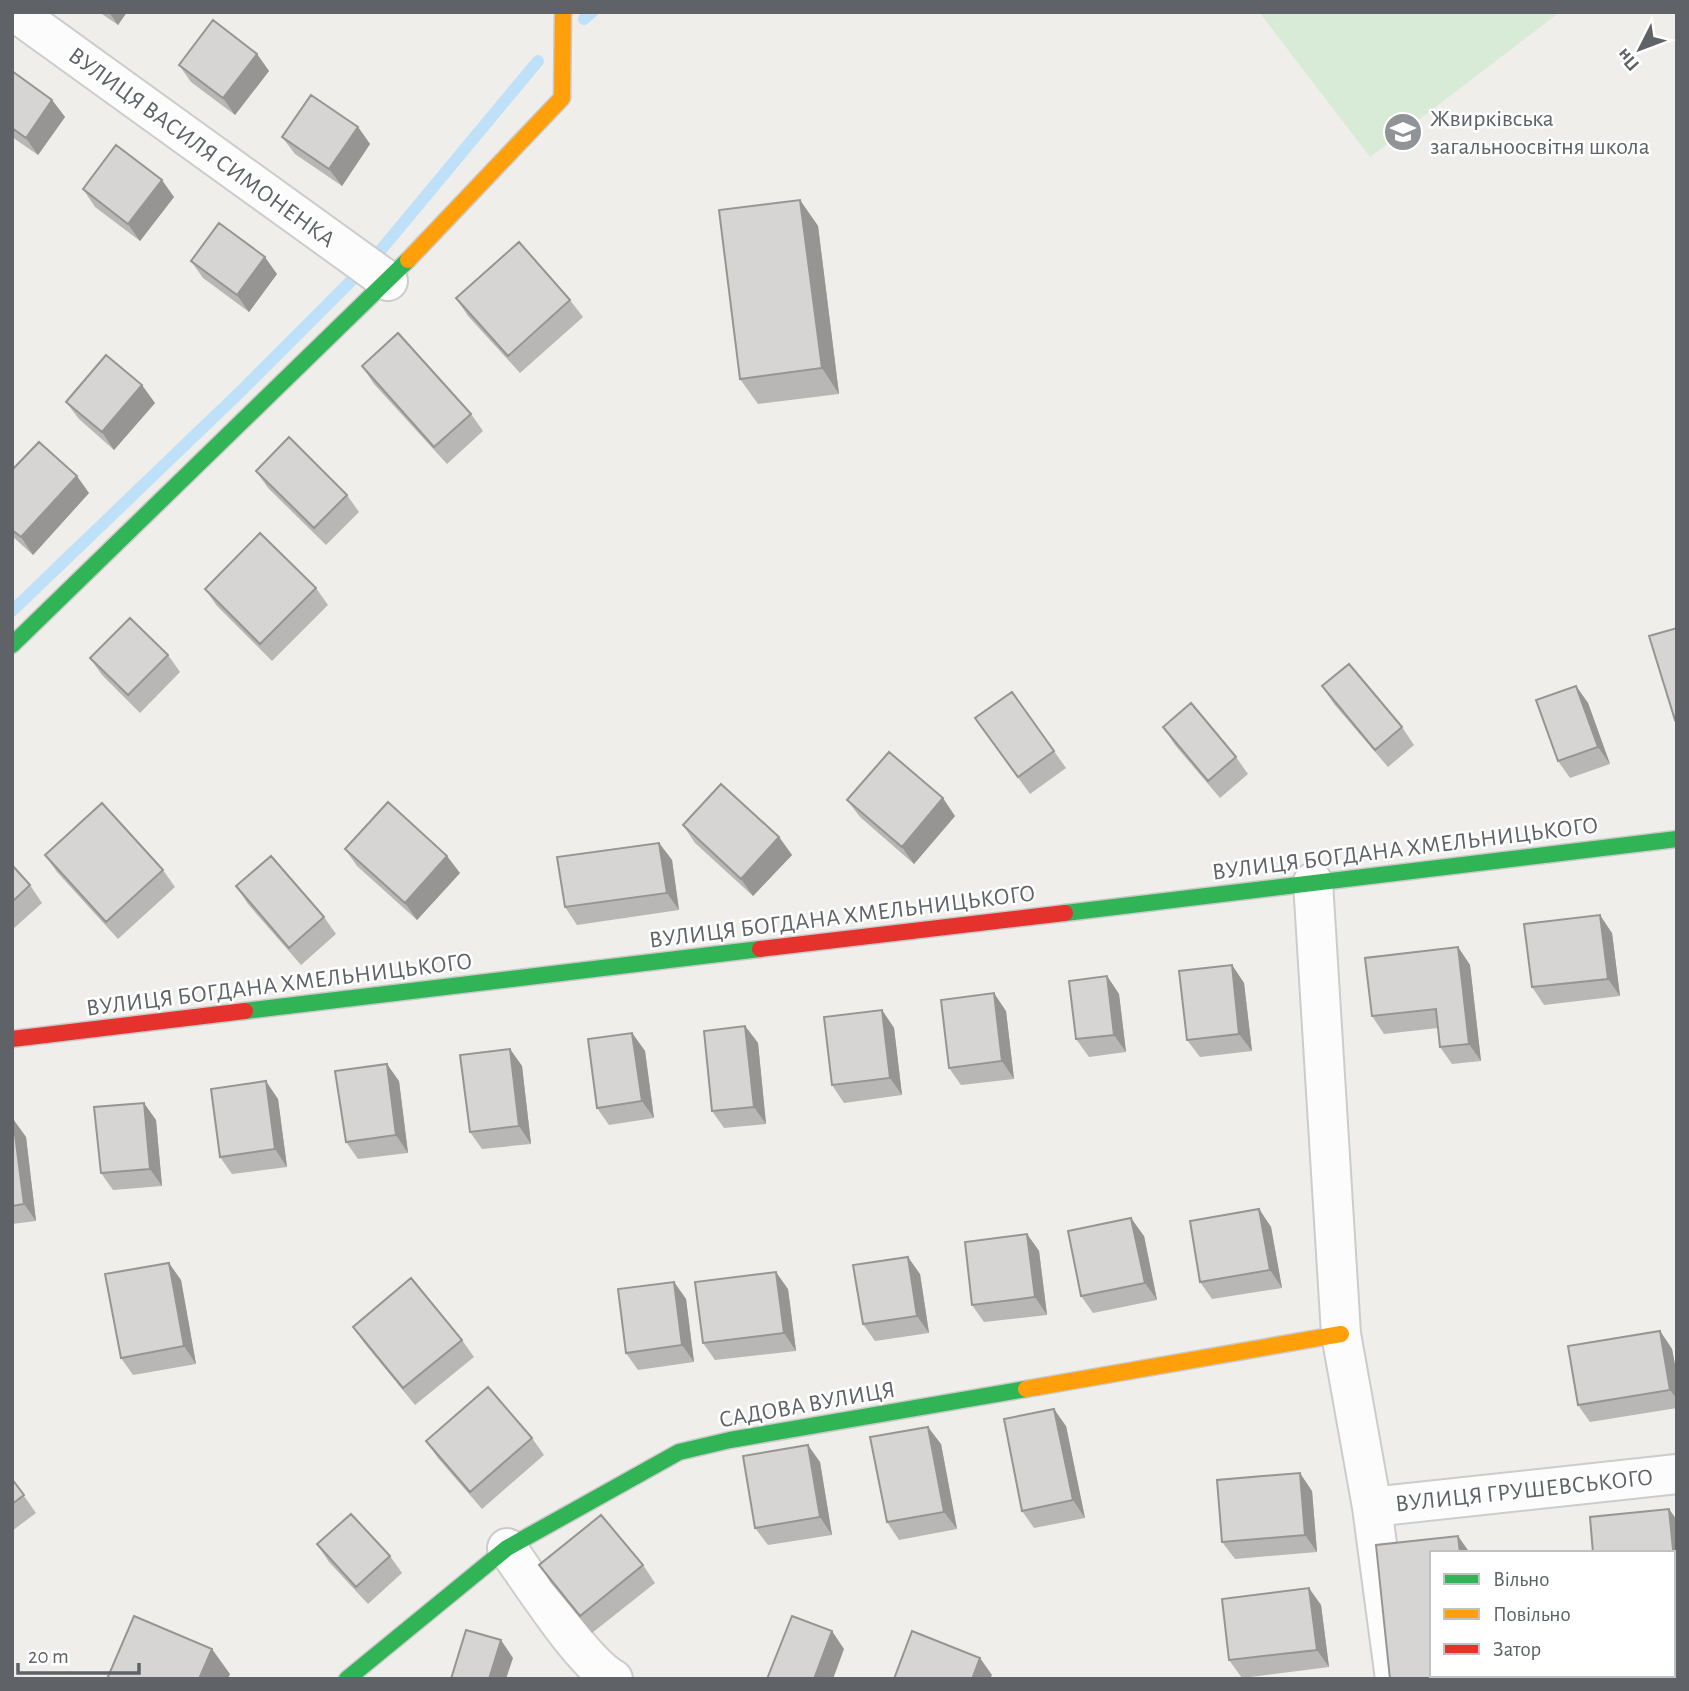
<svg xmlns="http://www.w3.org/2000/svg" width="1689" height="1691" viewBox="0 0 1689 1691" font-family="'Alegreya Sans',sans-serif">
  <rect width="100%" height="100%" fill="#efeeea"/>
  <path fill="#d8ebd6" d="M1259,12H1560L1370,157Z"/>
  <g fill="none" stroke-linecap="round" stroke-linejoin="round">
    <path stroke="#bfe0f9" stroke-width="12" d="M584,19L592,12
      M375,257L538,61
      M12,611L238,394L354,278"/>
    <defs>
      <path id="street" d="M15,12L388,281
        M1313,882L1341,1334L1372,1507L1395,1679
        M1372,1507L1677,1474
        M507,1548C531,1581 581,1661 613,1679"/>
      <path id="fast" d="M12,645L408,260
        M1065,913L1677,839
        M245,1011L760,949
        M347,1679L507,1548L679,1452L730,1440L1026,1389"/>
      <path id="slow" d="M408,260L562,98L563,12
        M1026,1389L1341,1334"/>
      <path id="jam" d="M760,949L1065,913
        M12,1039L245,1011"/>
    </defs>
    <use href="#street" stroke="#cbcccc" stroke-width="42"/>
    <use href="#fast" stroke="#cacacb" stroke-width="19"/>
    <use href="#slow" stroke="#cacacb" stroke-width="19"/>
    <use href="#jam" stroke="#cacacb" stroke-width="19"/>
    <use href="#street" stroke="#fdfcfc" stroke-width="38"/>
    <use href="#fast" stroke="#30b455" stroke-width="16"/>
    <use href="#slow" stroke="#ff9f0a" stroke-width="16"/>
    <use href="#jam" stroke="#e5322d" stroke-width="16"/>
  </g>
  <path fill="#b8b7b5" d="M99,12H127L118,25Z
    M257,54L269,71L235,115L191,82L179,65Z
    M12,71L52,100L65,117L38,155L12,137Z
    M358,127L370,144L342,186L295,154L282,137Z
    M83,189L174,197L140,241L95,207Z
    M800,200L818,226L839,394L758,404L740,379Z
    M191,261L277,274L249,312L203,278Z
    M456,298L570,300L583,317L520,373L468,316Z
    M362,366L471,414L483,431L447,464L374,384Z
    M66,402L155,403L114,450L79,419Z
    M12,470L89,493L33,555L12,536Z
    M256,471L347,495L359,512L326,545L268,488Z
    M316,588L328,605L272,661L217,606L205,589Z
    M168,655L180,672L140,713L102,675L90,658Z
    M1322,686L1402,727L1414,745L1388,767L1334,704Z
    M1576,686L1588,703L1610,764L1570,778L1558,761Z
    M1012,692L1066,768L1030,794L975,718Z
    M1163,727L1236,757L1248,774L1220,798L1175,745Z
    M847,800L955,816L914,864L860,817Z
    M683,825L779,837L792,855L753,896L695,843Z
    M659,843L672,860L679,910L577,925L565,907Z
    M345,849L460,873L417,920L357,866Z
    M45,855L163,870L175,887L118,939L57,872Z
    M12,865L30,885L42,903L12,930Z
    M236,886L324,917L336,934L301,965L248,904Z
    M1612,933L1620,996L1544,1005L1532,987Z
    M1458,947L1470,965L1481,1061L1452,1064L1440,1047L1438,1028L1384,1034L1372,1016Z
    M1232,965L1244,983L1252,1051L1200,1057L1187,1040Z
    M1107,976L1119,994L1126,1052L1089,1057L1076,1039Z
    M882,1010L894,1028L902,1095L844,1103L832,1085Z
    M1006,1011L1014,1079L961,1085L949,1068Z
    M745,1026L758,1043L766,1124L724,1128L712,1111Z
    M632,1033L645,1051L654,1118L609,1125L597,1108Z
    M510,1049L522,1066L531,1144L482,1149L470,1132Z
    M399,1081L408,1153L358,1159L346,1142Z
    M278,1099L287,1167L232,1174L220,1157Z
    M12,1119H13L26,1137L36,1221L12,1224Z
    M156,1120L162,1186L113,1190L101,1173Z
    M1259,1209L1271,1227L1282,1288L1212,1299L1200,1282Z
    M1027,1234L1039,1251L1047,1315L984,1322L972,1305Z
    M1144,1236L1157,1300L1093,1313L1081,1296Z
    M920,1274L929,1333L875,1341L863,1324Z
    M181,1280L196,1364L133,1375L121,1358Z
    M674,1282L686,1299L694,1362L638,1370L626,1353Z
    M788,1289L796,1351L715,1360L703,1343Z
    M353,1327L462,1340L474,1357L415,1405L365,1344Z
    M1660,1331L1672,1349L1677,1375V1408L1590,1422L1578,1405Z
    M1066,1426L1085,1518L1034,1528L1022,1511Z
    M532,1438L544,1455L482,1509L438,1458L426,1441Z
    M941,1444L957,1529L899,1540L887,1522Z
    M820,1462L832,1535L768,1545L755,1528Z
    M12,1479L36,1513L12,1531Z
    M1312,1491L1317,1552L1235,1559L1222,1542Z
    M317,1544L390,1556L402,1573L368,1604L329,1562Z
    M539,1565H643L655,1583L592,1633L551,1583Z
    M1321,1605L1329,1667L1242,1678L1229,1660Z"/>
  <path fill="#969594" d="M109,12H127L118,25Z
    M257,54L269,71L235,115L223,98Z
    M52,100L65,117L38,155L26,138Z
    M358,127L370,144L342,186L329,169Z
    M162,180L174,197L140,241L128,224Z
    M800,200L818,226L839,394L822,368Z
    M265,257L277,274L249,312L237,295Z
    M142,385L155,403L114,450L102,432Z
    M77,476L89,493L33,555L21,537Z
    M1576,686L1588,703L1610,764L1598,747Z
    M943,798L955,816L914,864L902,847Z
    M779,837L792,855L753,896L741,879Z
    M659,843L672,860L679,910L667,893Z
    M447,856L460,873L417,920L405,903Z
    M1600,915L1612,933L1620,996L1608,979Z
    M1458,947L1470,965L1481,1061L1469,1044Z
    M1232,965L1244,983L1252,1051L1239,1034Z
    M1107,976L1119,994L1126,1052L1114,1035Z
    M994,993L1006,1011L1014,1079L1002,1061Z
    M882,1010L894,1028L902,1095L890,1078Z
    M745,1026L758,1043L766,1124L754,1107Z
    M632,1033L645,1051L654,1118L642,1101Z
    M510,1049L522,1066L531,1144L519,1126Z
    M387,1064L399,1081L408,1153L396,1135Z
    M266,1081L278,1099L287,1167L275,1149Z
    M144,1103L156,1120L162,1186L150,1169Z
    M13,1119L26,1137L36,1221L24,1204Z
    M1259,1209L1271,1227L1282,1288L1270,1270Z
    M1131,1218L1144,1236L1157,1300L1145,1283Z
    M1027,1234L1039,1251L1047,1315L1035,1297Z
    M908,1257L920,1274L929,1333L917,1316Z
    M169,1263L181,1280L196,1364L184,1346Z
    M776,1272L788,1289L796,1351L784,1333Z
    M674,1282L686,1299L694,1362L682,1345Z
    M1660,1331L1672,1349L1677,1375V1399L1670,1390Z
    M1054,1409L1066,1426L1085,1518L1073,1500Z
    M928,1427L941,1444L957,1529L944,1512Z
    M808,1445L820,1462L832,1535L820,1517Z
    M1300,1473L1312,1491L1317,1552L1305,1535Z
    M1669,1509L1677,1520V1590Z
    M1458,1536L1470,1553H1460Z
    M1309,1588L1321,1605L1329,1667L1317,1650Z
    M832,1631L844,1649L833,1679H814Z
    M501,1640L513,1658L506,1679H489Z
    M212,1649L230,1674L228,1679H199Z
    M980,1658L992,1675L990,1679H972Z
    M1474,1675H1493L1494,1679H1474Z"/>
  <path fill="#d6d5d3" stroke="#969594" stroke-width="2" d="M213,20L257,54L223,98L179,65Z
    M12,71L52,100L26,138L12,128Z
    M311,95L358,127L329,169L282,137Z
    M116,145L162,180L128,224L83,189Z
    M800,200L822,368L740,379L719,210Z
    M219,223L265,257L237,295L191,261Z
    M519,242L570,300L508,356L456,298Z
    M398,333L471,414L434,447L362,366Z
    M106,355L142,385L102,432L66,402Z
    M289,437L347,495L314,528L256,471Z
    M39,442L77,476L21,537L12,530V470Z
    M260,533L316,588L260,644L205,589Z
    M130,618L168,655L128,695L90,658Z
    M1677,628V719L1675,720L1649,636Z
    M1349,664L1402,727L1375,750L1322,686Z
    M1576,686L1598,747L1558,761L1536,700Z
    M1012,692L1054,751L1018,777L975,718Z
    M1191,703L1236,757L1208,781L1163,727Z
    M889,752L943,798L902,847L847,800Z
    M721,784L779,837L741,879L683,825Z
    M388,802L447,856L405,903L345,849Z
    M102,803L163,870L106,922L45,855Z
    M659,843L667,893L565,907L557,857Z
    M271,856L324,917L289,948L236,886Z
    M12,865L30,885L12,902Z
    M1600,915L1608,979L1532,987L1524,924Z
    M1458,947L1469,1044L1440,1047L1436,1009L1372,1016L1365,958Z
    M1232,965L1239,1034L1187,1040L1179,971Z
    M1107,976L1114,1035L1076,1039L1069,981Z
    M994,993L1002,1061L949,1068L941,1000Z
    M882,1010L890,1078L832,1085L824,1017Z
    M745,1026L754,1107L712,1111L704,1031Z
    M632,1033L642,1101L597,1108L588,1039Z
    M510,1049L519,1126L470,1132L460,1055Z
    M387,1064L396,1135L346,1142L335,1071Z
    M266,1081L275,1149L220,1157L211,1089Z
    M144,1103L150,1169L101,1173L94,1107Z
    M12,1119H13L24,1204L12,1206Z
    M1259,1209L1270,1270L1200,1282L1190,1221Z
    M1131,1218L1145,1283L1081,1296L1068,1231Z
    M1027,1234L1035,1297L972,1305L965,1242Z
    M908,1257L917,1316L863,1324L853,1265Z
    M169,1263L184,1346L121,1358L105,1274Z
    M776,1272L784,1333L703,1343L695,1282Z
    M411,1278L462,1340L403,1388L353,1327Z
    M674,1282L682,1345L626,1353L618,1289Z
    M1660,1331L1670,1390L1578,1405L1568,1346Z
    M488,1387L532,1438L470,1492L426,1441Z
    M1054,1409L1073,1500L1022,1511L1004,1419Z
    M928,1427L944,1512L887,1522L870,1437Z
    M808,1445L820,1517L755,1528L743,1456Z
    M1300,1473L1305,1535L1222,1542L1217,1480Z
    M12,1479L24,1495L12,1504Z
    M1669,1509L1677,1590V1679H1605L1604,1675H1673V1553H1593L1590,1517Z
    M351,1514L390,1556L356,1587L317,1544Z
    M601,1515L643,1565L580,1616L539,1565Z
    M1458,1536L1460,1553H1432V1675H1474V1679H1390L1376,1545Z
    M1309,1588L1317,1650L1229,1660L1222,1599Z
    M134,1616L212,1649L199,1679H107Z
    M792,1616L832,1631L814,1679H767Z
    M466,1630L501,1640L489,1679H451Z
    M912,1631L980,1658L972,1679H894Z"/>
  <defs>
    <symbol id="school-disc" viewBox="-11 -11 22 22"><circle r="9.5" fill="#919496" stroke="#fff"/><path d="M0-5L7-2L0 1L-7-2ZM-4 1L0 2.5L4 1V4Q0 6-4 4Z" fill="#fff"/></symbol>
  </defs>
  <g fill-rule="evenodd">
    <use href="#school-disc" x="1381" y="110" width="44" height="44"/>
  </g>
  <g text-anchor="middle" stroke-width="5" stroke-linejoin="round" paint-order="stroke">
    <g font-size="24" fill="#5f6368" stroke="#fff" text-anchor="start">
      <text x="1430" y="126">Жвирківська<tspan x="1430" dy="28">загальноосвітня школа</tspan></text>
    </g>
    <g font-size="24" fill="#5f6368" stroke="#fff">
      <text transform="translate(202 147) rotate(36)" y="8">ВУЛИЦЯ ВАСИЛЯ СИМОНЕНКА</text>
      <text transform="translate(1405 848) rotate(-7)" y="8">ВУЛИЦЯ БОГДАНА ХМЕЛЬНИЦЬКОГО</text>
      <text transform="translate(842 916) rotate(-7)" y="8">ВУЛИЦЯ БОГДАНА ХМЕЛЬНИЦЬКОГО</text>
      <text transform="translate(279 984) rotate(-7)" y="8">ВУЛИЦЯ БОГДАНА ХМЕЛЬНИЦЬКОГО</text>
      <text transform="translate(807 1404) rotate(-10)" y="8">САДОВА ВУЛИЦЯ</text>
      <text transform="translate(1524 1490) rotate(-6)" y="8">ВУЛИЦЯ ГРУШЕВСЬКОГО</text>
    </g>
  </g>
  <rect width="1689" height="1691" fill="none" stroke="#5f6368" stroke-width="28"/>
  <rect x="1430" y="1551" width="245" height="126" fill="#ffffff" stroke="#bfc1c3" stroke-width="2"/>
  <rect x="1444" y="1574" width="35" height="10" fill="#30b455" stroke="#bfc1c3" stroke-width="2"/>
  <text x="1493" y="1586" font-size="21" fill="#5f6368">Вільно</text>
  <rect x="1444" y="1609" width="35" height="10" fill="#ff9f0a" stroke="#bfc1c3" stroke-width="2"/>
  <text x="1493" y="1621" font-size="21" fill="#5f6368">Повільно</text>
  <rect x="1444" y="1644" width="35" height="10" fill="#e5322d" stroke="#bfc1c3" stroke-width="2"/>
  <text x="1493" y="1656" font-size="21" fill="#5f6368">Затор</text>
  <g transform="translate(1640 49) rotate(228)" stroke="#ffffff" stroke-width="5" paint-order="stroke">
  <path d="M0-5L12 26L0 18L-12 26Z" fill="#5f6368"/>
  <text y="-10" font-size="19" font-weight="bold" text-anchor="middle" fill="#5f6368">Пн</text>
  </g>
  <path d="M18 1663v10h121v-10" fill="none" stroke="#5f6368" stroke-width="3.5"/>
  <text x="28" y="1663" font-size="21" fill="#5f6368" stroke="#ffffff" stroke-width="5" paint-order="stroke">20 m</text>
</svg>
